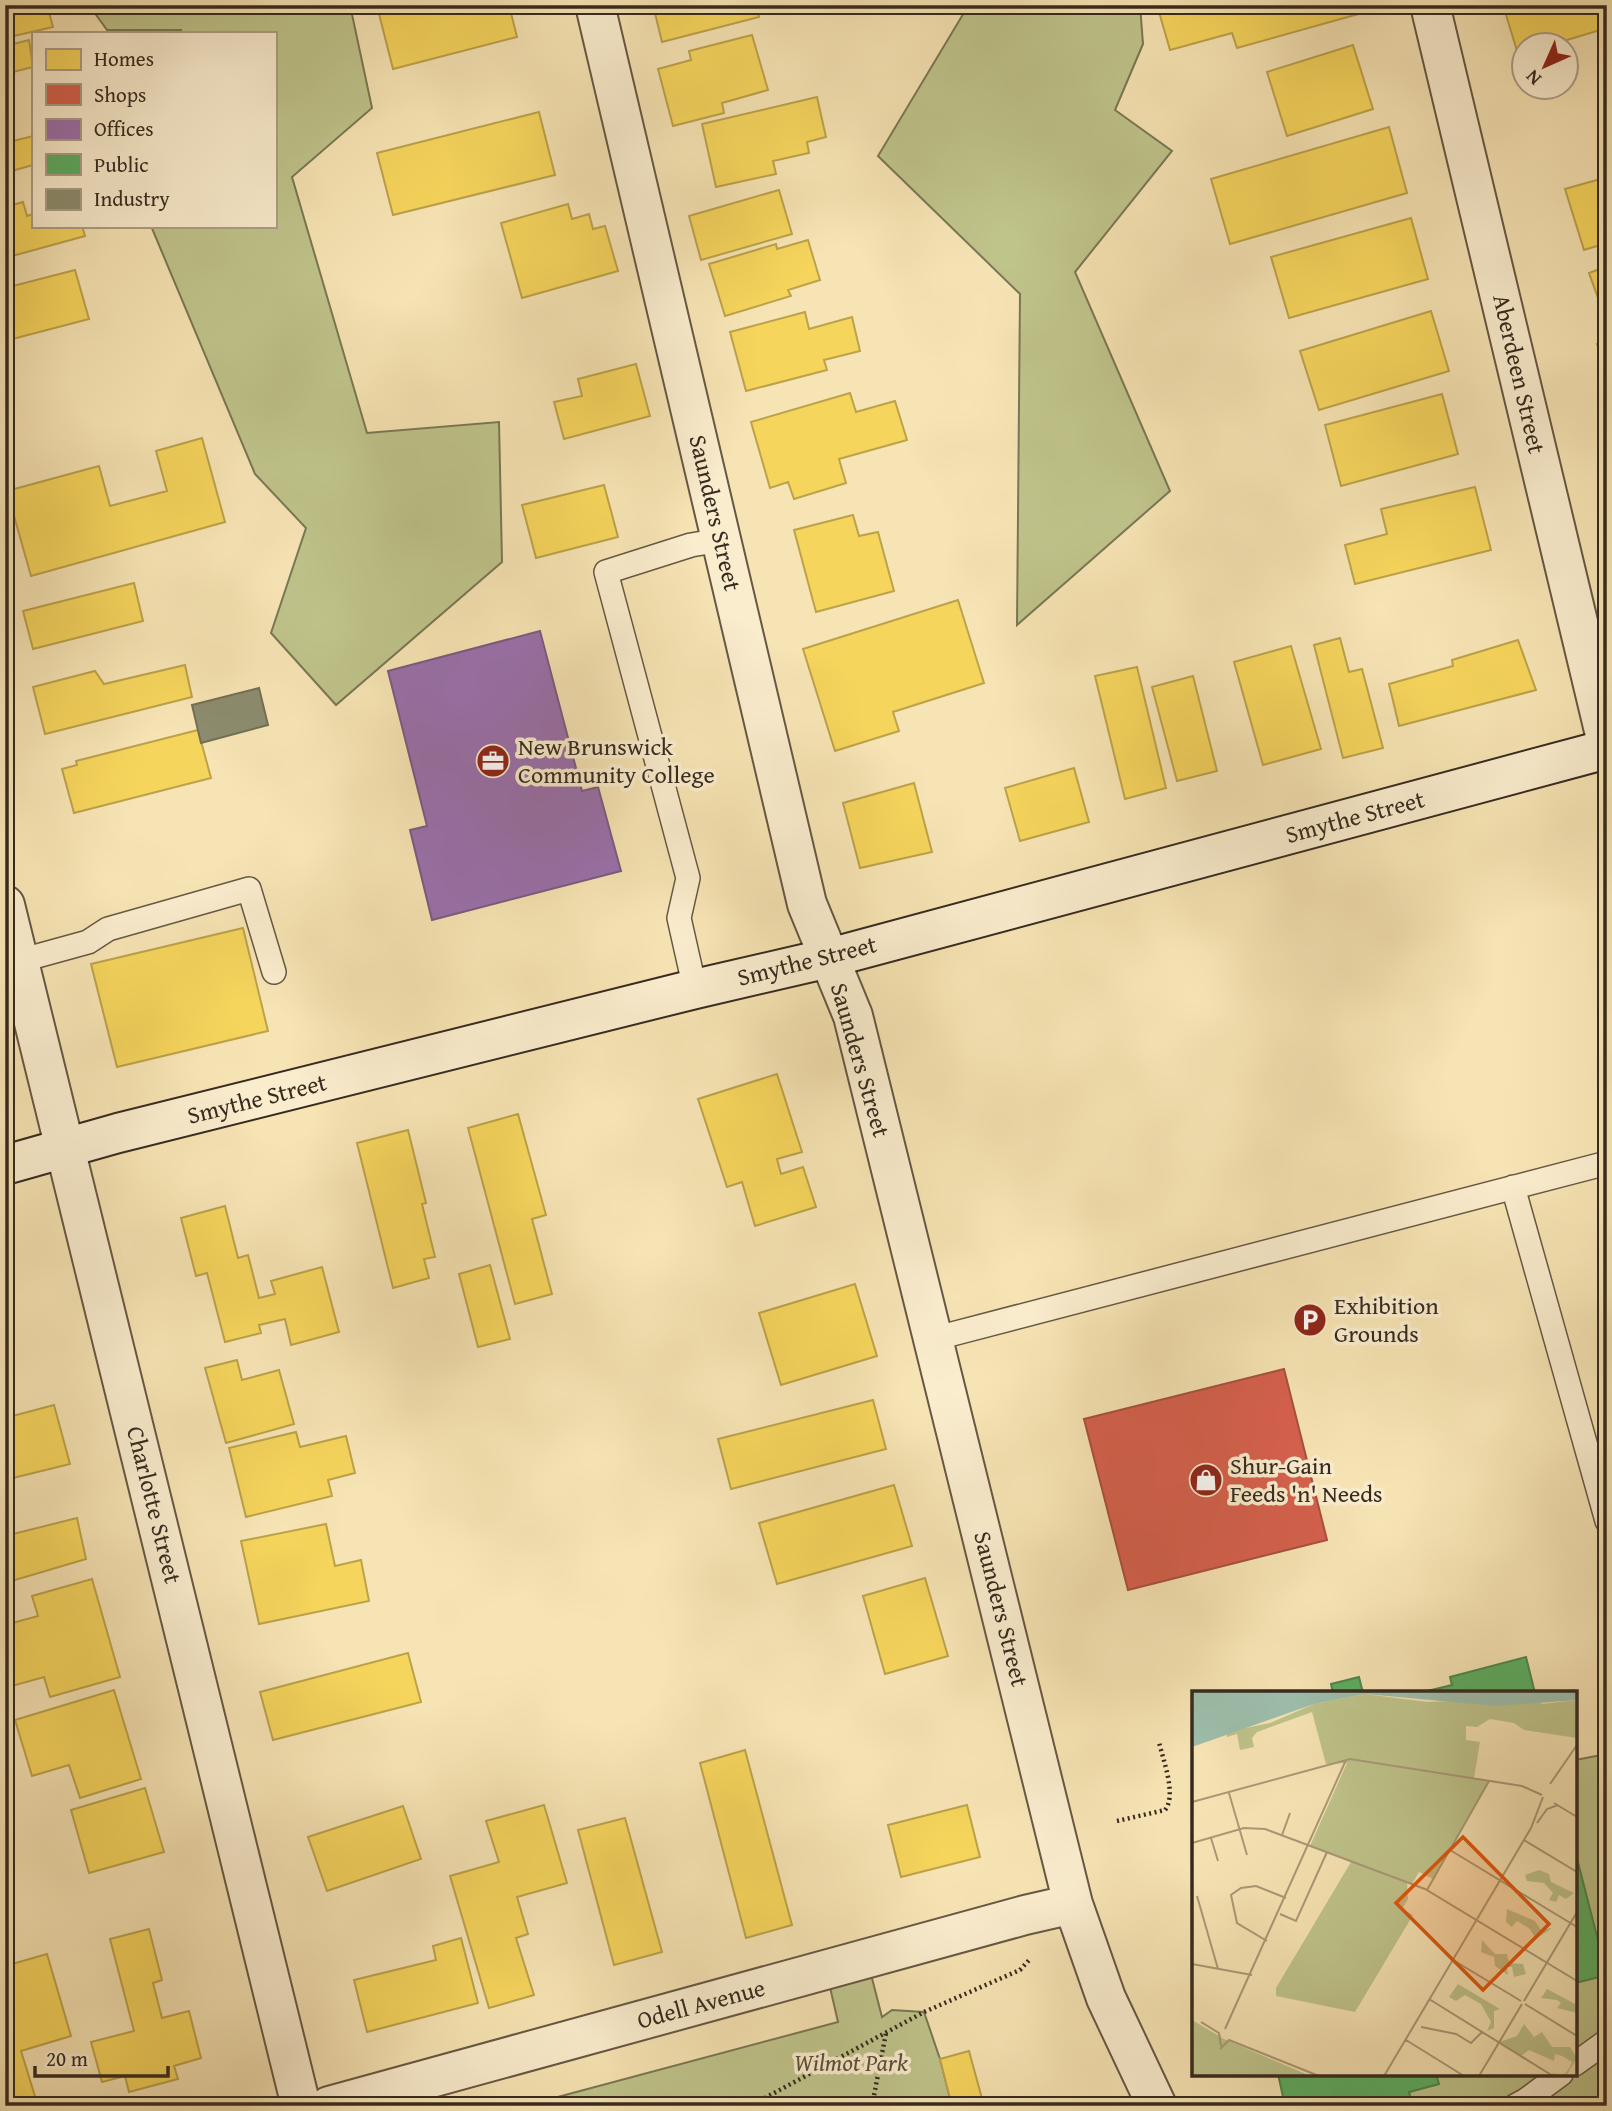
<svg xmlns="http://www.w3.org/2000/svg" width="1612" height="2111" viewBox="0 0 1612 2111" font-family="'Gentium Book Plus',serif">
  <rect width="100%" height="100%" fill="#f7e4b4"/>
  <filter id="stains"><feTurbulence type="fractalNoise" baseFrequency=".00286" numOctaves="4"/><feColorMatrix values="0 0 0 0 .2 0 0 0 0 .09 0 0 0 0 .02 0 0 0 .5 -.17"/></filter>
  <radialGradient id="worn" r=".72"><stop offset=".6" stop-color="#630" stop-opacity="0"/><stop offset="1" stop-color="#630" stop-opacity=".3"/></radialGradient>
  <path fill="#bfc48b" stroke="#7a7755" stroke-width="2" d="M89,5H350L372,108L292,177L367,433L499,422L502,562L336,705L271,633L306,528L255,474L151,226H275V33H181V30H107Z
    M958,5H1140L1143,44L1115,110L1172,151L1075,272L1170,491L1017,625L1020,294L878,156L965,11Z
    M1607,1754V2106H1412L1409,2092L1438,2084L1436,2074H1575V1983L1606,1975L1575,1851V1760Z
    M867,1959L882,2017L892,2010L924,2012L940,2059L952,2106H524L838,2022L826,1970Z"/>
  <path fill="#f6d55c" stroke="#bca24a" stroke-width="2" d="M5,5H12L13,9L27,5H47L53,27L5,38Z
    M395,5H509L517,37L393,69L378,10Z
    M653,5H756L759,17L662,42Z
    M1157,5H1360L1362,13L1237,48L1232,33L1170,50Z
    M1503,5H1607V28L1547,46H1524V52L1518,54Z
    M752,35L768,90L722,103L724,113L673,126L658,69L691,60L689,51Z
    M29,40L33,67L5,74V46Z
    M1353,45L1373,109L1287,136L1267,72Z
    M817,97L826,137L807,142L809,153L773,161L776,174L716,187L702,124Z
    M539,112L555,175L393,215L377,153Z
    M1389,127L1407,193L1230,244L1211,179Z
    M33,136V165L5,173V143Z
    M1607,177V243L1584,250L1565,189Z
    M779,190L792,234L701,260L689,216Z
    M23,202L27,216L33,214V226H82L85,236L5,258V207Z
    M568,204L572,219L589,214L593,229L605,226L618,271L522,298L501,223Z
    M1411,218L1428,279L1289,318L1271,257Z
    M808,240L820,280L788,290L791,296L725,316L709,264L776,244L777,249Z
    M1607,266V323L1589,273Z
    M75,270L89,319L5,341V288Z
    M1431,311L1449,371L1319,410L1300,351Z
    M805,312L809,329L852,317L860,351L824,360L827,370L746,391L730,332Z
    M1607,341V374L1597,344Z
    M636,364L650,416L564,439L554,402L582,396L578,379Z
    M850,393L856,412L895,401L907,440L839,459L846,483L794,499L788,482L770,488L751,422Z
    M1442,394L1458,454L1341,486L1325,425Z
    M202,438L225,522L31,576L7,491L99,466L110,506L167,491L156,451Z
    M604,485L618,537L536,558L522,505Z
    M1475,487L1491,550L1355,584L1345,545L1387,534L1381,509Z
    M853,515L859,536L878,532L894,591L816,612L794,530Z
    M134,583L143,621L33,649L23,611Z
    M958,600L984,683L893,712L899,731L835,751L803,649Z
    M1340,638L1349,672L1362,669L1383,748L1343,758L1314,645Z
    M1518,640L1536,690L1399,726L1389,684L1453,666L1452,660Z
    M1291,646L1321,749L1263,765L1234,662Z
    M185,665L192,697L45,734L33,687L95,671L104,684Z
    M1137,667L1166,788L1125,799L1095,676Z
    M1193,676L1217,771L1177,781L1152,687Z
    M198,730L211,778L74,813L62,769L77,765L76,761Z
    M1074,768L1089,822L1020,841L1005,788Z
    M914,783L932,852L860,868L843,803Z
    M243,928L268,1031L117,1067L91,964Z
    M777,1074L802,1152L777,1159L781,1174L803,1167L816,1207L755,1226L742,1182L727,1187L698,1099Z
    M518,1114L546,1215L532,1219L552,1294L515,1304L468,1128Z
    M408,1130L426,1203L422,1204L435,1257L424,1259L429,1278L393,1288L357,1143Z
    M225,1206L238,1258L248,1255L259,1298L275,1294L271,1281L322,1267L339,1332L291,1345L285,1319L259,1325L261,1333L225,1342L207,1273L196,1276L181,1218Z
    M490,1265L510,1339L478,1347L459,1274Z
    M855,1284L877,1356L781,1385L759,1313Z
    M237,1360L242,1380L279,1370L294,1424L226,1443L205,1368Z
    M873,1400L886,1449L731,1489L718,1439Z
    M54,1405L70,1464L5,1480V1418Z
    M296,1432L300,1447L346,1436L355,1473L328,1480L332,1496L246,1517L229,1448Z
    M894,1485L912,1546L777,1584L759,1523Z
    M77,1518L86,1559L5,1583V1536Z
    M326,1524L335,1566L361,1560L369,1601L259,1624L241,1541Z
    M925,1578L948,1656L885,1674L863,1596Z
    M92,1579L120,1677L50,1697L44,1677L5,1688V1625L38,1616L32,1596Z
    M408,1653L421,1702L273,1740L260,1692Z
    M114,1690L141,1779L80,1798L69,1765L32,1776L15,1720Z
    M745,1750L792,1925L746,1938L700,1763Z
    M145,1788L164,1852L89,1873L71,1810Z
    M544,1805L567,1883L517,1897L528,1934L516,1938L534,1995L489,2008L450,1876L499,1862L486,1821Z
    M967,1805L980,1857L901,1877L888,1825Z
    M403,1806L421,1859L327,1891L308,1837Z
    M625,1818L662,1952L614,1965L578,1830Z
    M149,1929L162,1980L153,1983L162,2018L189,2011L201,2058L174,2066L178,2079L129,2092L125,2076L102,2082L91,2042L134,2031L110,1939Z
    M461,1938L478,2003L367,2032L354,1980L436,1960L433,1946Z
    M47,1954L71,2036L21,2051L38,2106H5V1966Z
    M969,2051L983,2102L992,2100L994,2106H952L940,2059Z"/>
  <path fill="#d6604d" stroke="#a6503f" stroke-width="2" d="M1284,1369L1327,1540L1128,1590L1084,1419Z"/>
  <path fill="#9970ab" stroke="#7b5b81" stroke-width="2" d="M540,631L582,791L598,787L621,871L432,920L410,830L427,826L388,671Z"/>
  <path fill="#5aae61" stroke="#4f864d" stroke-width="2" d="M1526,1657L1535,1693H1419L1452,1685L1450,1677Z
    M1359,1677L1363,1693H1333L1331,1684Z
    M1575,1851L1607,1975L1575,1983Z
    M1278,2074H1436L1439,2084L1409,2092L1412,2106H1371L1370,2102L1353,2106H1285Z"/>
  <path fill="#8c8c6e" stroke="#726f56" stroke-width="2" d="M259,688L268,725L201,743L192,705Z"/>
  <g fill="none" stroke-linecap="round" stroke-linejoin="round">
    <defs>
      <path id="service" d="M19,961L88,942L108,929L249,889L274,972
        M695,989L679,918L688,878L606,572L691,545L721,540
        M1513,1187L1607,1521
        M933,1339L1607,1163
        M1575,2064L1607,2041
        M1515,2106L1526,2100L1561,2074"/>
      <path id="minor" d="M595,5L807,904L853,1016L1073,1904L1106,1998L1157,2106
        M1430,5L1607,743
        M5,905L301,2106
        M329,2106L1025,1915L1073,1904"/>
      <path id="secondary" d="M5,1165L118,1133L695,989L829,958L1607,749"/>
    </defs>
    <use href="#service" stroke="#665844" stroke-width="26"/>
    <use href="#minor" stroke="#665844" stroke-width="42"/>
    <use href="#secondary" stroke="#362a1f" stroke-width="42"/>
    <path stroke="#362a1f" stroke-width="4.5" stroke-dasharray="2 3.5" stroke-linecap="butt" d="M1117,1821L1165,1810C1177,1795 1163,1760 1159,1742
      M750,2106L924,2012L1020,1970L1030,1959
      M872,2106L886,2033"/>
    <use href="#service" stroke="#faedce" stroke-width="23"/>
    <use href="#minor" stroke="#faedce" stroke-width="38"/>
    <use href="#secondary" stroke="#faedce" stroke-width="38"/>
  </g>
  <defs>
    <symbol id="office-disc" viewBox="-11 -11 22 22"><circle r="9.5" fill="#8f2418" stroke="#faedce"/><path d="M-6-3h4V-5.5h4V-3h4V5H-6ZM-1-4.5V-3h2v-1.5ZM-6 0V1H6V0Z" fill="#fff"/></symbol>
    <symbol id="parking-disc" viewBox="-11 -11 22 22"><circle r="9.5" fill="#8f2418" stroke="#faedce"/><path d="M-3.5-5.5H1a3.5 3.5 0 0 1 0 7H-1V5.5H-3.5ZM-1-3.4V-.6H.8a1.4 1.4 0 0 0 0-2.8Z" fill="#fff"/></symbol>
    <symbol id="shop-disc" viewBox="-11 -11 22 22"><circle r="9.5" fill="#8f2418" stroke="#faedce"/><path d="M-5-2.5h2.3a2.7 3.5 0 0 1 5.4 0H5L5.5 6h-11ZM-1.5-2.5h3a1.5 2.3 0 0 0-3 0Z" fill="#fff"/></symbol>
  </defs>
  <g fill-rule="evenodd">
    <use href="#office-disc" x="474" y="742" width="38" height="38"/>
    <use href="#parking-disc" x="1291" y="1301" width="38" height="38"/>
    <use href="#shop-disc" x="1187" y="1461" width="38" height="38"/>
  </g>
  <g text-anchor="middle" stroke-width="7" stroke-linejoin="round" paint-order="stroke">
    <g font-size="24" fill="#362a1f" stroke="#faedce">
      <text transform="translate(1519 374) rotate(77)" y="8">Aberdeen Street</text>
      <text transform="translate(715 513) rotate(77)" y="8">Saunders Street</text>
      <text transform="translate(1355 817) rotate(-15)" y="8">Smythe Street</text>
      <text transform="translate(807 961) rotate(-14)" y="8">Smythe Street</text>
      <text transform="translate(860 1060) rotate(74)" y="8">Saunders Street</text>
      <text transform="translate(257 1099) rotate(-14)" y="8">Smythe Street</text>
      <text transform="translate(154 1505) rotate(76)" y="8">Charlotte Street</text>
      <text transform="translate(1001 1609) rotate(76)" y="8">Saunders Street</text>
      <text transform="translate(701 2004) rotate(-15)" y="8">Odell Avenue</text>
    </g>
    <g font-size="24" fill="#362a1f" stroke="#faedce" text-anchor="start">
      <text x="518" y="755">New Brunswick<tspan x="518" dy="28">Community College</tspan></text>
      <text x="1334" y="1314">Exhibition<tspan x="1334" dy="28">Grounds</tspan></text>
      <text x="1230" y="1474">Shur-Gain<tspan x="1230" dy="28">Feeds 'n' Needs</tspan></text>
    </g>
    <g font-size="24" font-style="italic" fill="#58503a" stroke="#faedce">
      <text x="851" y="2071">Wilmot Park</text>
    </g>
  </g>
  <g transform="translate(1192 1691)">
    <rect width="385" height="385" fill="#f7e4b4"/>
    <path d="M173,3L235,11L342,7L350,13L385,9V47L332,39L322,32L298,28L285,36L274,35V49L288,51L282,87L298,90L241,188L227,181L220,193L215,192L216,208L210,218L221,224L163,321L84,305V297L159,171L118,155L155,72L134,73L120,21L65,41L60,47L62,56L48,59L45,43L35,46L34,41L78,32L122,13ZM347,179L357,183L359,191L382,202L374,208L367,204L364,211L357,209L361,202L352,192L335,190L333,184ZM315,218L343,230L349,239L360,237L344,248L338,238L325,230L320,236L314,231ZM290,249L303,263H315L317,272L331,273L334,283L322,286L320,276H315L316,284L303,275L302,266L289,261ZM266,293L308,318L302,320V337L295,340L299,331L289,313L273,304L264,310L257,306ZM355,298L385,314V322L365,317L369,312L365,309L349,307ZM0,329L32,348L116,384L0,385ZM332,333L342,346L350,341L360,356H378L385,367L374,385H364L359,382L372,384L378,376L380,371L370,365L363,363L362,370L337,359L329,365L307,351L325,345Z" fill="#bfc48b"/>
    <path d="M0,0H385V9L305,15L173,3L122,13L0,56Z" fill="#9dbfad"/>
    <path fill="none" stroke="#aa9a78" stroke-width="2" d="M358,93L385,54M37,102L55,164M0,111L158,68L330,95L350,104M362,112L385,126M345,132L355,118L366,114M90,144L98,122M19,147L26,170M332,149L385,181M0,152L52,137L73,138L233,198L385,290M258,159L385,236M235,199L297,90M5,205L26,278M88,223L104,230L135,161M75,250L45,232L39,204L49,197L64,195L94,207M261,269L329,310M0,273L60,284M237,308L361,385M332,310L385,221M333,313L385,345M9,331L27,342L29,355M229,336L264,343L279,352L290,341M33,338L154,69M214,349L272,385M28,358L37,349L127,385M192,385L339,137L351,106M287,385L330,313"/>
    <path fill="#df570d" fill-opacity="0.15" stroke="#df570d" stroke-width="3.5" d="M271,146L357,233L291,299L204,212Z"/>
    <rect width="385" height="385" fill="none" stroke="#362a1f" stroke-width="3.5"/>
  </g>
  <rect width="1612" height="2111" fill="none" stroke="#f7e4b4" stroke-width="28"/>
  <rect x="7" y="7" width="1598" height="2097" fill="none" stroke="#362a1f" stroke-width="3.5"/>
  <rect x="14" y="14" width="1584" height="2083" fill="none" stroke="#362a1f" stroke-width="2"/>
  <rect x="32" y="32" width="245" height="196" fill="#faedce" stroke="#ac9f88" stroke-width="2"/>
  <rect x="46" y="49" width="35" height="21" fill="#f6d55c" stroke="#ac9f88" stroke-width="2"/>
  <text x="94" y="66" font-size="21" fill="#362a1f">Homes</text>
  <rect x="46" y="84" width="35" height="21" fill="#d6604d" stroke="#ac9f88" stroke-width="2"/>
  <text x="94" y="102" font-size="21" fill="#362a1f">Shops</text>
  <rect x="46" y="119" width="35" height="21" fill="#9970ab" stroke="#ac9f88" stroke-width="2"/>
  <text x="94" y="136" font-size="21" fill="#362a1f">Offices</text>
  <rect x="46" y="154" width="35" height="21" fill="#5aae61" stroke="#ac9f88" stroke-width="2"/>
  <text x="94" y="172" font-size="21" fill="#362a1f">Public</text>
  <rect x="46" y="189" width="35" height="21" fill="#8c8c6e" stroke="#ac9f88" stroke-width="2"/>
  <text x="94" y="206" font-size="21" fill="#362a1f">Industry</text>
  <g transform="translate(1545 66) rotate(225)"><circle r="33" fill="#faedce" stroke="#ac9f88" stroke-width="2"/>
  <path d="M0-5L12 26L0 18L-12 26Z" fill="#8f2418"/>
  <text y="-10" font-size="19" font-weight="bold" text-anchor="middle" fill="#362a1f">N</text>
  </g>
  <path d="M35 2066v10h133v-10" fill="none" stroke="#362a1f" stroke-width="3.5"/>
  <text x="46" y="2066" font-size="21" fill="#362a1f" stroke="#faedce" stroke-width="5" paint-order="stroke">20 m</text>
  <rect width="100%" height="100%" filter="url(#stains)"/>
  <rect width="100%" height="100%" fill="url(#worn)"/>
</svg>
